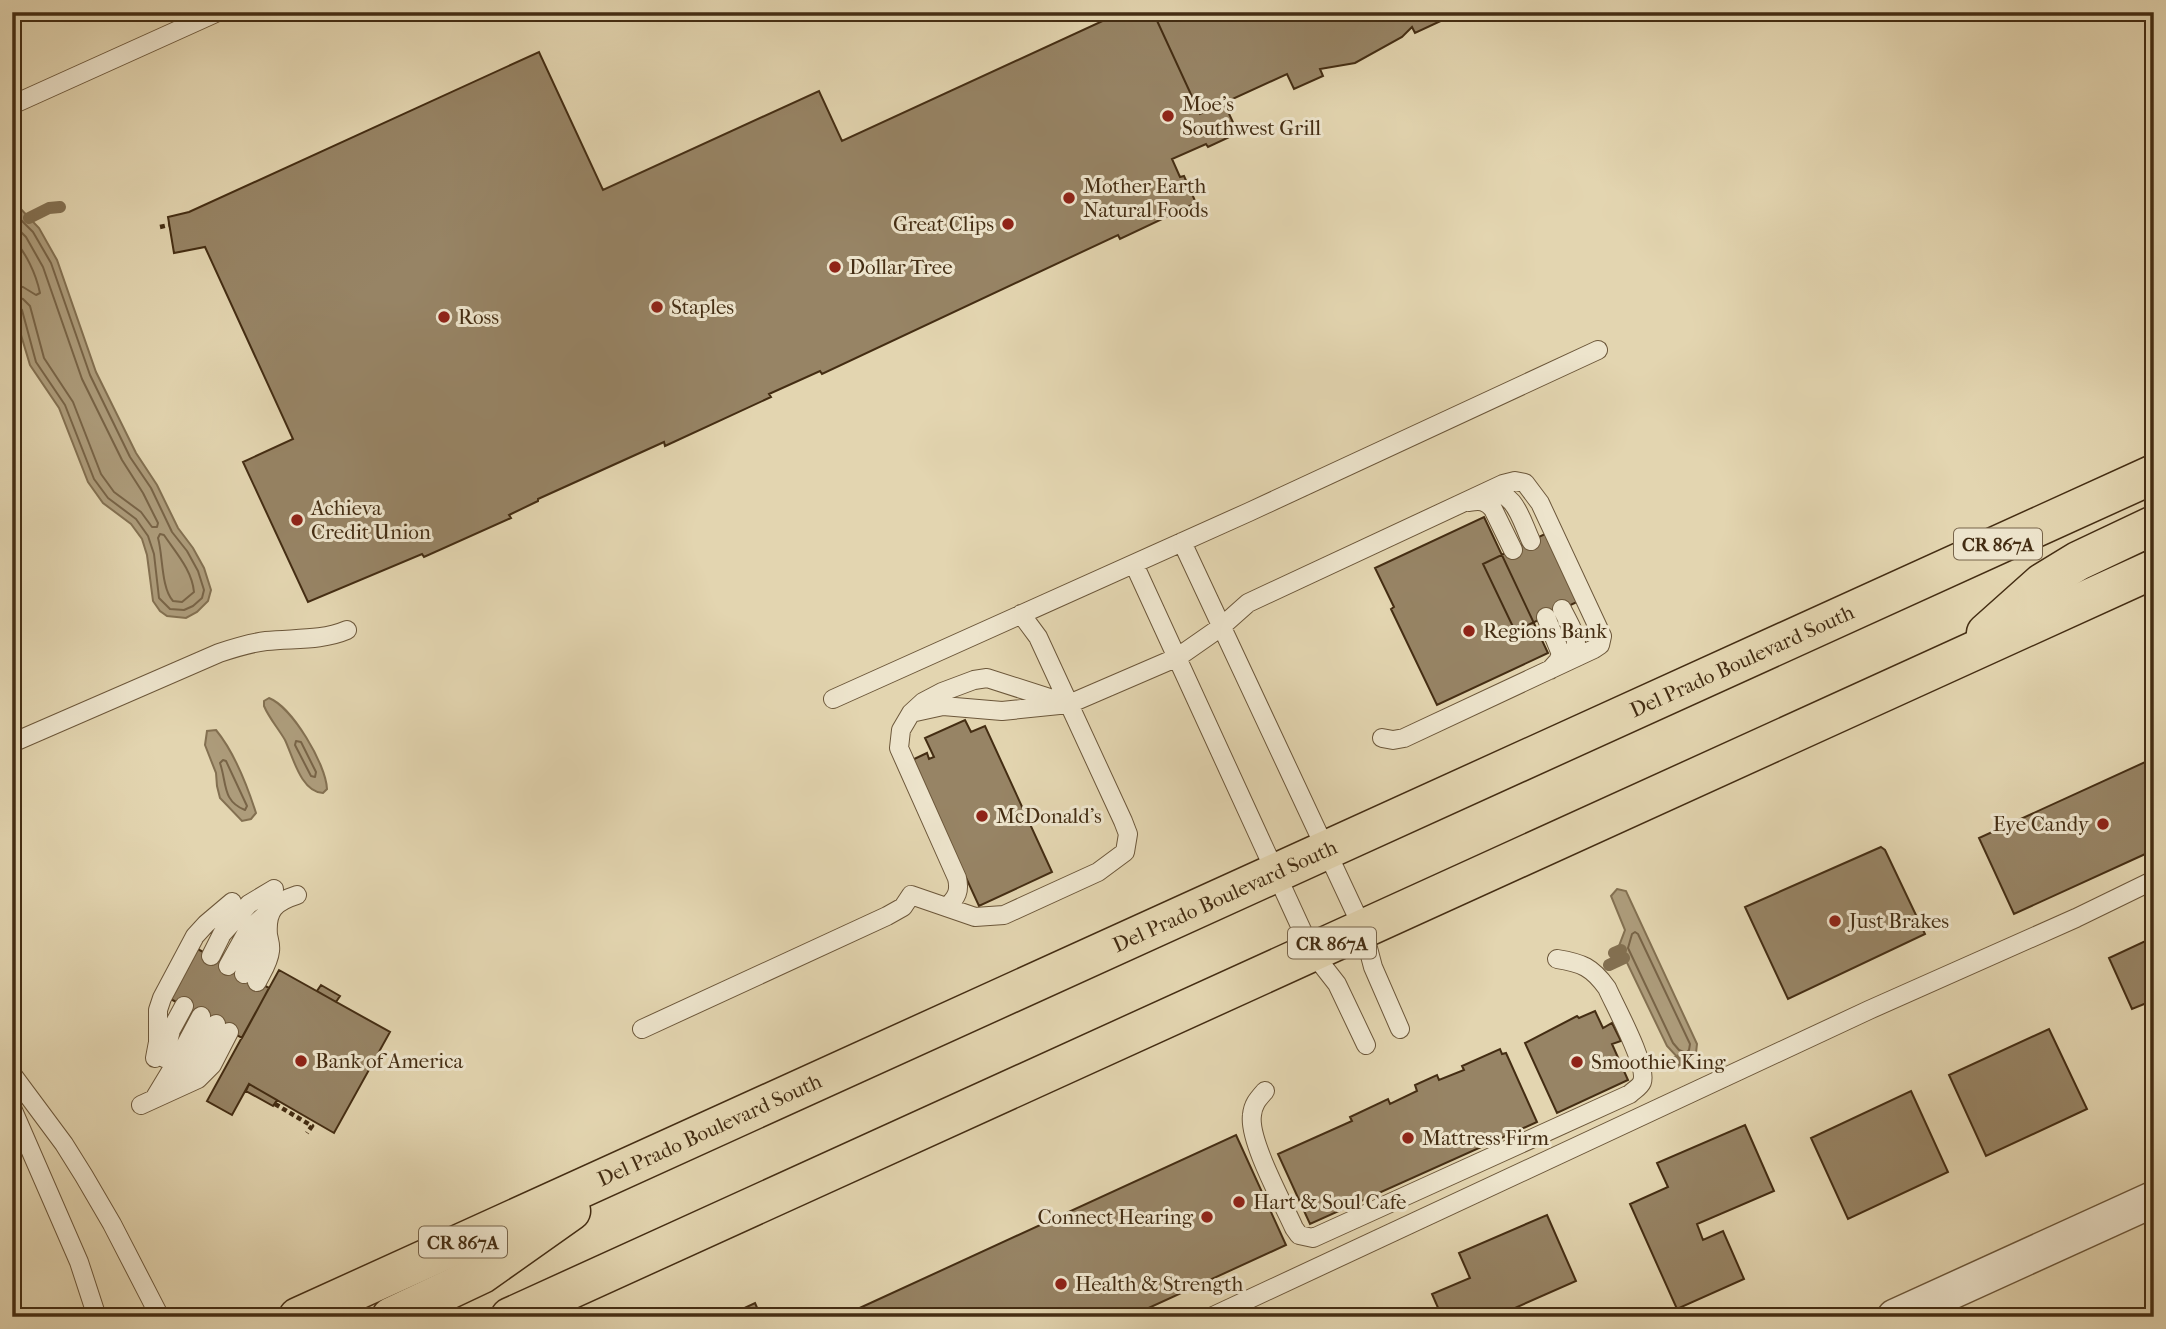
<svg xmlns="http://www.w3.org/2000/svg" width="2166" height="1329" viewBox="0 0 2166 1329" font-family="'IM FELL French Canon',serif">
  <rect width="100%" height="100%" fill="#e3d5b0"/>
  <filter id="stains"><feTurbulence type="fractalNoise" baseFrequency=".00286" numOctaves="4"/><feColorMatrix values="0 0 0 0 .2 0 0 0 0 .09 0 0 0 0 .02 0 0 0 .5 -.17"/></filter>
  <radialGradient id="worn" r=".72"><stop offset=".6" stop-color="#630" stop-opacity="0"/><stop offset="1" stop-color="#630" stop-opacity=".3"/></radialGradient>
  <path fill="#ad9c7b" stroke="#837051" stroke-width="2" d="M12,203L16,204L39,228L57,260L96,372L136,453L157,485L178,528L193,548L204,568L211,590L208,601L197,612L186,618L167,616L160,611L153,601L147,555L142,539L131,524L103,503L88,482L59,408L30,365L12,305Z
    M269,698C292,707 326,764 327,789L323,793C301,792 293,757 285,740C278,728 269,718 264,706V701Z
    M216,730C235,753 247,785 256,813L251,819L242,821L220,798L217,786L216,773L205,745L207,731Z
    M1617,889L1626,891L1697,1044L1696,1053L1690,1060H1680L1667,1046L1619,946L1625,930L1611,896Z"/>
  <g fill="none" stroke-linecap="round" stroke-linejoin="round">
    <path stroke="#786447" stroke-width="2" d="M12,211L33,232L51,263L90,375L130,457L151,488L172,532L187,551L198,571L204,590L202,598L193,606L184,610L170,609L159,598L154,554L148,536L136,519L108,498L94,479L65,405L36,362L22,310L18,306L12,305
      M12,223L26,237L43,267L82,379L122,460L143,493L158,523L157,527H152L141,512L114,492L101,474L73,402L44,358L30,306L23,299L12,296
      M12,238C26,252 36,274 40,293L36,295L23,287L12,286
      M160,534L164,535C176,553 192,570 194,592L182,602L173,601C161,588 163,555 158,538Z
      M296,741L301,742L316,772L315,777L311,776L295,745Z
      M223,760L226,761L247,806L245,810C222,801 227,783 220,763Z
      M1635,932L1638,934L1690,1044L1689,1050L1686,1053L1679,1050L1673,1043L1628,948L1632,934Z"/>
    <path stroke="#837051" stroke-width="12" d="M29,218L49,208L60,207
      M1614,953L1621,950
      M1609,965L1624,958
      M1671,1065L1680,1060"/>
  </g>
  <path fill="#978465" stroke="#442d13" stroke-width="2" d="M1122,12H1153L1200,114L1224,103L1238,133L1208,147L1206,144L1172,159L1180,177L1184,176L1196,203L1120,239L1118,235L822,374L820,371L769,394L771,397L665,446L664,442L538,499V501L509,515L511,518L424,557L422,554L308,602L243,462L293,439L205,247L174,253L168,217L189,212L539,52L603,190L819,91L842,141Z
    M1153,12H1441L1445,19L1415,33L1412,27L1402,37L1355,63L1320,69L1323,76L1294,89L1287,74L1200,114Z
    M1484,517L1548,653L1437,705L1391,609L1394,607L1375,568Z
    M1547,533L1579,601L1515,631L1483,564Z
    M965,720L971,732L985,726L1052,872L979,906L912,760L927,753L929,759L934,757L925,738Z
    M2154,758V850L2014,914L1979,838Z
    M1881,847L1885,850L1925,934L1788,999L1745,907Z
    M2154,937V1000L2132,1009L2109,958Z
    M194,947L269,988L242,1038L167,997Z
    M279,970L390,1032L334,1133L249,1084L232,1115L207,1101Z
    M321,985L340,996L336,1002L317,991Z
    M1595,1011L1603,1028L1612,1023L1621,1041L1612,1044L1628,1080L1557,1113L1525,1043L1577,1016L1579,1018Z
    M2049,1029L2087,1109L1986,1156L1949,1075Z
    M1500,1049L1502,1054L1506,1053L1537,1122L1310,1224L1278,1154L1352,1121L1350,1117L1388,1099L1390,1104L1417,1091L1415,1085L1437,1075L1439,1080L1464,1070L1462,1066Z
    M249,1084L277,1100L273,1106L246,1091Z
    M1911,1091L1948,1172L1848,1219L1811,1138Z
    M1745,1125L1774,1191L1697,1224L1703,1240L1723,1231L1744,1279L1677,1309L1630,1204L1668,1187L1657,1163Z
    M1236,1135L1286,1245L1129,1317H840Z
    M1547,1215L1576,1281L1499,1315L1500,1317H1442L1432,1294L1470,1278L1459,1253Z
    M755,1303L761,1317H725Z
    M2154,1306V1317H2130Z"/>
  <g fill="none" stroke-linecap="round" stroke-linejoin="round">
    <defs>
      <path id="lane" d="M12,105L218,12
        M1486,493C1515,488 1521,520 1531,541
        M1469,502C1479,500 1486,500 1493,509L1513,550
        M1182,542L1363,929L1373,967L1400,1029
        M1134,564L1312,952L1337,984L1366,1045
        M1562,609C1571,628 1585,644 1568,661
        M1546,617L1561,654L1558,661L1550,670
        M833,699L1249,512L1598,350
        M911,713L943,706L1002,711L1069,704L1178,657L1221,627L1248,603L1503,484L1515,481L1525,483L1540,503L1602,636L1600,645L1594,649L1404,738L1393,740L1382,738
        M12,743L219,653C234,648 250,643 266,641C294,638 321,641 347,630
        M947,907C957,897 960,891 957,878L899,748L901,730L911,713L923,702L942,692L974,680L987,678L1059,701
        M211,956L222,934L249,904L274,889
        M228,966L248,930L273,908
        M244,974L266,926
        M257,982C262,972 269,962 270,951C271,945 269,940 268,935C266,910 275,902 297,895
        M642,1029L887,916L903,907L911,895L975,917L1004,915L1098,872L1125,852L1128,834L1123,821L1038,637L1021,614
        M155,1058L158,1042V1010L162,998L195,936L206,924L232,902
        M164,1058L171,1030L184,1006
        M12,1074L64,1144L84,1176L112,1224L160,1317
        M178,1087L195,1064L216,1024
        M1265,1091C1258,1099 1253,1104 1252,1115C1248,1140 1283,1203 1294,1228L1299,1235L1313,1238L1630,1094C1634,1090 1640,1087 1642,1082C1648,1066 1615,1006 1607,988C1592,967 1582,963 1557,959
        M154,1099L177,1061L201,1016
        M141,1105L198,1079L212,1065L229,1032
        M12,1108L79,1262L97,1317
        M1211,1317L1869,1010L2076,918L2154,880"/>
      <path id="street" d="M1895,1317L2154,1199"/>
      <g id="primary">
        <path d="M1986,633L2042,583L2078,561L2154,525"/>
        <path id="s1" d="M298,1317L2154,474"/>
        <path d="M391,1317L482,1274L571,1211"/>
        <path d="M510,1317L2154,569"/>
      </g>
    </defs>
    <use href="#lane" stroke="#6c573a" stroke-width="20"/>
    <use href="#street" stroke="#6c573a" stroke-width="38"/>
    <use href="#primary" stroke="#442d13" stroke-width="41"/>
    <path stroke="#442d13" stroke-width="4.5" stroke-dasharray="5 3.5" stroke-linecap="butt" d="M160,227L169,225
      M275,1104L312,1126L307,1133"/>
    <use href="#lane" stroke="#ede4cc" stroke-width="18"/>
    <use href="#street" stroke="#ede4cc" stroke-width="35"/>
    <use href="#primary" stroke="#e3d5b0" stroke-width="38"/>
  </g>
  <g fill="#8f2418" stroke="#ede4cc" stroke-width="2.5">
    <circle cx="1168" cy="116" r="7"/>
    <circle cx="1069" cy="198" r="7"/>
    <circle cx="1008" cy="224" r="7"/>
    <circle cx="835" cy="267" r="7"/>
    <circle cx="657" cy="307" r="7"/>
    <circle cx="444" cy="317" r="7"/>
    <circle cx="297" cy="520" r="7"/>
    <circle cx="1469" cy="631" r="7"/>
    <circle cx="982" cy="816" r="7"/>
    <circle cx="2103" cy="824" r="7"/>
    <circle cx="1835" cy="921" r="7"/>
    <circle cx="301" cy="1061" r="7"/>
    <circle cx="1577" cy="1062" r="7"/>
    <circle cx="1408" cy="1138" r="7"/>
    <circle cx="1239" cy="1202" r="7"/>
    <circle cx="1207" cy="1217" r="7"/>
    <circle cx="1061" cy="1284" r="7"/>
  </g>
  <g text-anchor="middle" stroke-width="6" stroke-linejoin="round" paint-order="stroke">
    <g fill="#ede4cc" stroke="#77644a" stroke-width="2">
      <rect x="1954" y="528.5" width="88" height="31" rx="5"/>
      <rect x="1288" y="927.5" width="88" height="31" rx="5"/>
      <rect x="419" y="1226.5" width="88" height="31" rx="5"/>
    </g>
    <g font-size="19" font-weight="bold" fill="#442d13">
      <text x="1998" y="551">CR 867A</text>
      <text x="1332" y="950">CR 867A</text>
      <text x="463" y="1249">CR 867A</text>
    </g>
    <g font-size="21" fill="#442d13" stroke="#ede4cc" text-anchor="start">
      <text x="1182" y="111">Moe's<tspan x="1182" dy="24">Southwest Grill</tspan></text>
      <text x="1083" y="193">Mother Earth<tspan x="1083" dy="24">Natural Foods</tspan></text>
      <text x="994" y="231" text-anchor="end">Great Clips</text>
      <text x="849" y="274">Dollar Tree</text>
      <text x="671" y="314">Staples</text>
      <text x="458" y="324">Ross</text>
      <text x="311" y="515">Achieva<tspan x="311" dy="24">Credit Union</tspan></text>
      <text x="1483" y="638">Regions Bank</text>
      <text x="996" y="823">McDonald's</text>
      <text x="2089" y="831" text-anchor="end">Eye Candy</text>
      <text x="1849" y="928">Just Brakes</text>
      <text x="315" y="1068">Bank of America</text>
      <text x="1591" y="1069">Smoothie King</text>
      <text x="1422" y="1145">Mattress Firm</text>
      <text x="1253" y="1209">Hart &amp; Soul Cafe</text>
      <text x="1193" y="1224" text-anchor="end">Connect Hearing</text>
      <text x="1075" y="1291">Health &amp; Strength</text>
    </g>
    <g font-size="21" fill="#442d13" stroke="#ede4cc">
      <text dy="7" stroke="none"><textPath href="#s1" startOffset="1586">Del Prado Boulevard South</textPath></text>
      <text dy="7" stroke="none"><textPath href="#s1" startOffset="1018">Del Prado Boulevard South</textPath></text>
      <text dy="7" stroke="none"><textPath href="#s1" startOffset="452">Del Prado Boulevard South</textPath></text>
    </g>
  </g>
  <rect width="2166" height="1329" fill="none" stroke="#e3d5b0" stroke-width="42"/>
  <rect x="14" y="14" width="2138" height="1301" fill="none" stroke="#442d13" stroke-width="3.5"/>
  <rect x="21" y="21" width="2124" height="1287" fill="none" stroke="#442d13" stroke-width="2"/>
  <rect width="100%" height="100%" filter="url(#stains)"/>
  <rect width="100%" height="100%" fill="url(#worn)"/>
</svg>
